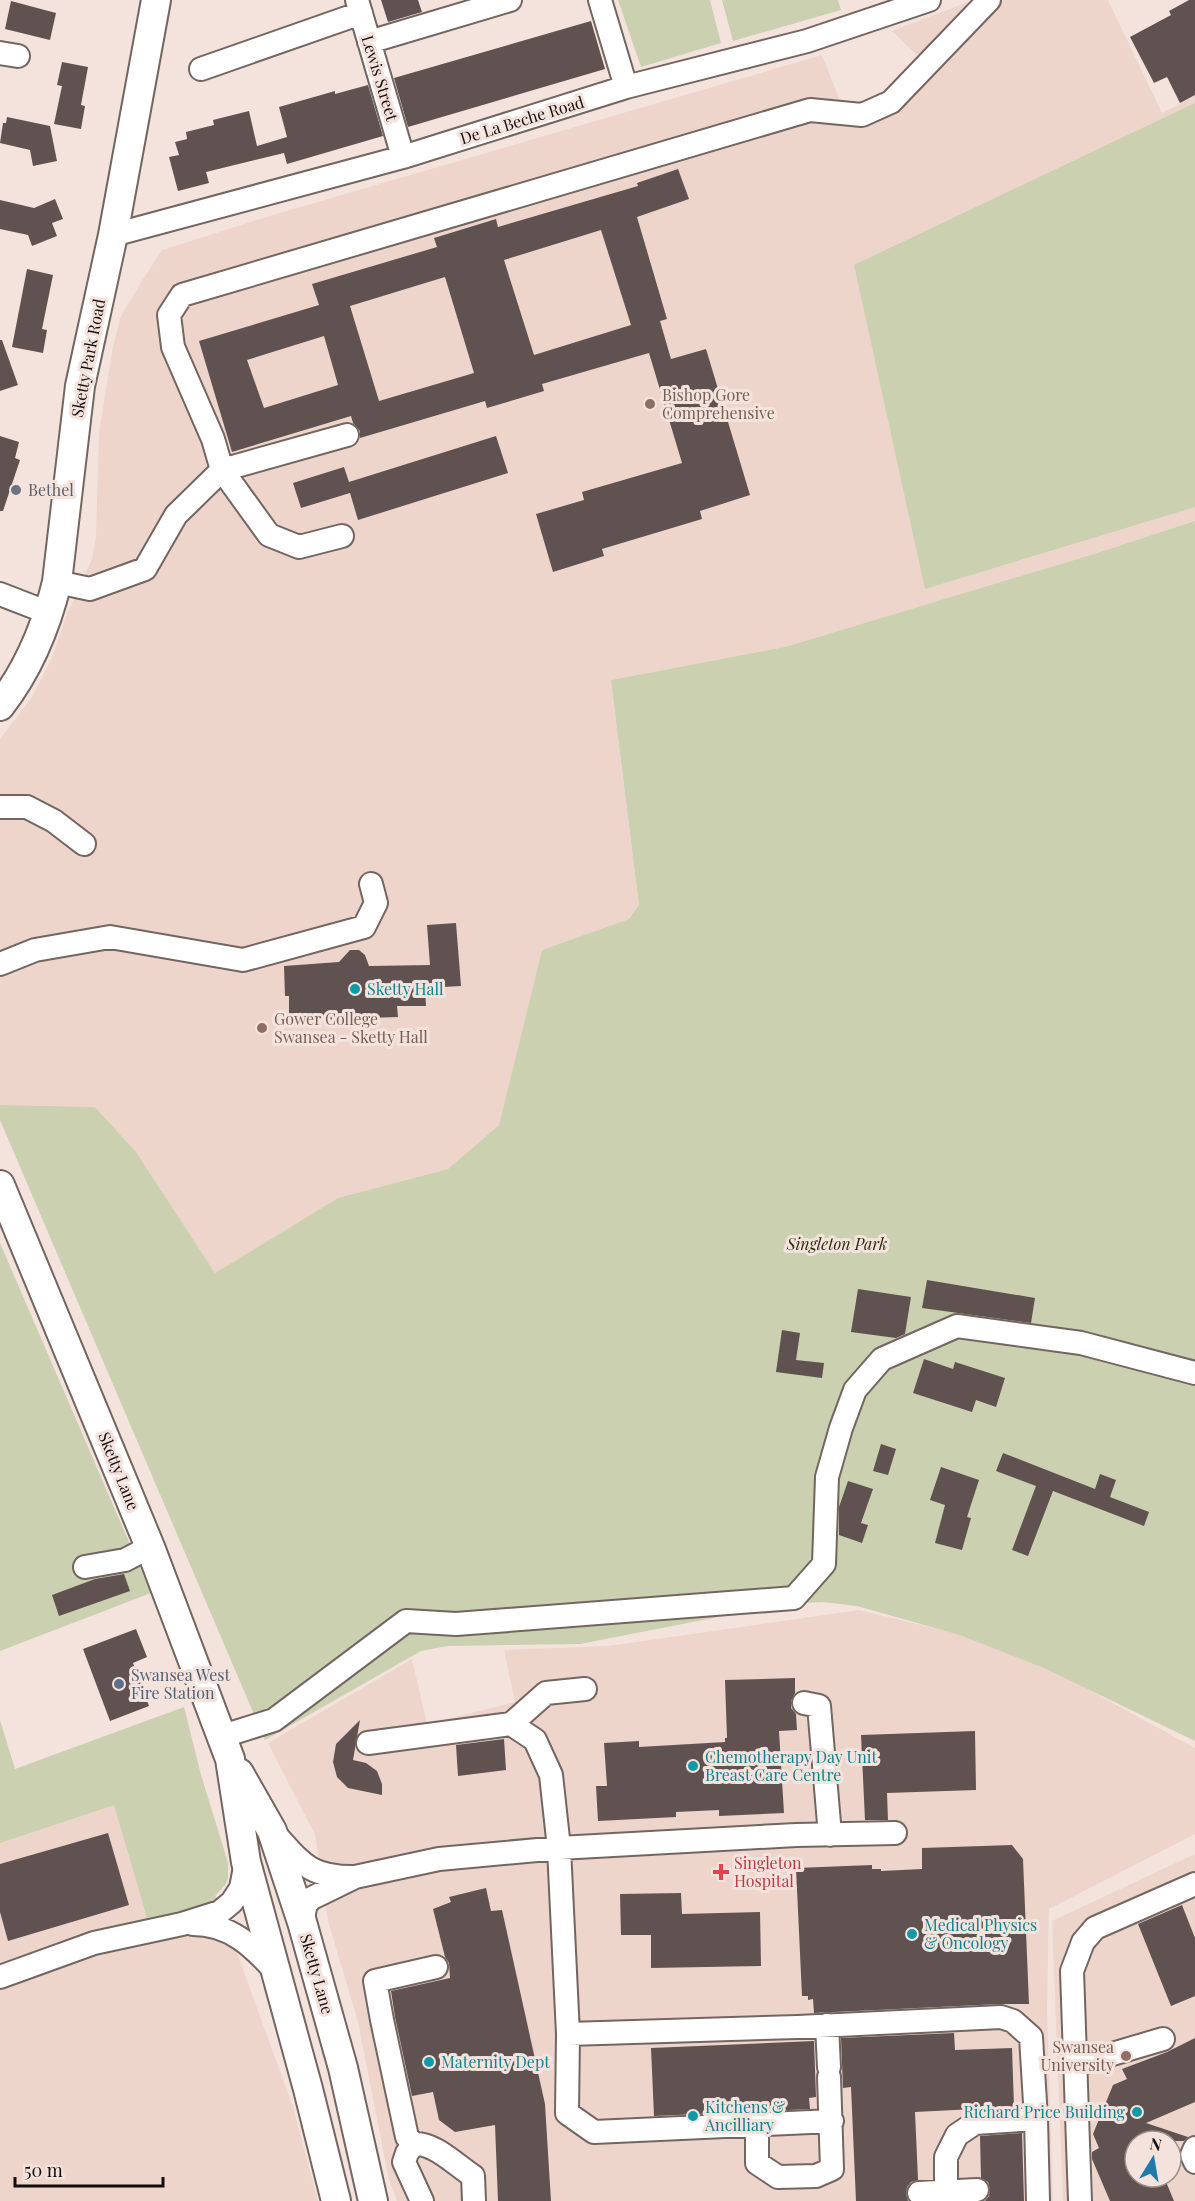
<svg xmlns="http://www.w3.org/2000/svg" width="1195" height="2201" viewBox="0 0 1195 2201" font-family="'Playfair Display',serif">
  <rect width="100%" height="100%" fill="#f4e3dd"/>
  <path fill="#edd5cc" fill-rule="evenodd" d="M973,0H1108L1162,113L1195,96V521L1094,554L785,647L611,680L639,905L629,919L542,950L499,1125L448,1169L338,1198L215,1273L136,1152L95,1107L0,1105V739L32,697L52,658L67,614L92,559L96,535L99,433L113,346L121,316L140,284L162,250L266,217L822,55L839,98L845,104H865L888,89L922,60L892,31Z
    M859,1610L959,1634L1045,1666L1195,1748V1834L1049,1909L1047,2011L1053,2201H397L389,2180L358,2022L328,1921L315,1835L268,1743L412,1659L427,1724L515,1702L504,1650L608,1646Z
    M201,1775L228,1863V1878L225,1885L215,1896L219,1901L241,1964L293,2107L318,2201H0V1843Z
    M1195,1854V2201H1063L1052,1921ZM1135,2141H1171V2177H1135Z"/>
  <path fill="#cad0b0" d="M618,0H710L721,43L641,67Z
    M722,0H838L841,10L733,41Z
    M1195,103V507L925,589L854,265Z
    M1195,521V1741L1044,1668L960,1635L857,1606L822,1602L785,1604L580,1644L448,1646L421,1651L265,1740L0,1120V1105L95,1107L136,1152L215,1273L338,1198L448,1169L499,1125L542,950L629,919L639,905L611,680L785,647L1094,554Z
    M0,1243L151,1593L0,1651Z
    M184,1707L201,1775L228,1863V1878L225,1885L215,1896L219,1901L198,1911L148,1921L114,1805L0,1843V1720L15,1769Z"/>
  <path fill="#615252" fill-rule="evenodd" d="M381,0H418L422,12L388,22Z
    M1189,0H1195V95L1180,103L1167,77L1154,83L1130,37L1171,15L1169,11Z
    M11,1L56,13L50,40L5,29Z
    M591,21L605,69L408,127L394,78Z
    M62,62L88,67L81,105L85,106L81,129L54,124L62,86L57,85Z
    M368,85L383,136L287,164L284,153L206,172L209,183L178,191L169,157L179,155L175,142L187,139L186,132L214,125L213,120L249,111L257,146L287,137L279,107L335,91V94Z
    M7,117L50,126L57,161L33,166L30,150L0,143L3,123H6Z
    M678,169L689,199L637,217L667,319L660,321L671,359L706,349L750,495L700,511L702,519L602,549L604,556L553,572L536,514L584,500L582,492L682,463L649,353L542,384L544,391L487,408L485,401L360,438V431L353,423L351,416L232,452L199,341L319,305L312,284L437,247L434,238L496,219L498,227L638,186L637,183ZM601,230L631,325L534,355L504,260ZM445,277L474,373L379,401L350,306ZM324,336L338,385L264,408L247,360Z
    M55,199L63,219L52,223L57,236L32,246L28,235L0,229V200L34,208Z
    M27,269L53,275L42,329L47,330L43,353L12,347Z
    M0,340H2L18,385L0,391Z
    M0,436L19,442L15,458L20,460L3,511H0Z
    M496,436L508,473L358,520L350,493L301,508L293,483L344,467L349,482Z
    M456,923L461,986L425,988L426,1006H397L398,1017L309,1020L304,1024L297,1026L289,1023V996H285L284,966L339,962L350,950H359L365,955L369,966L430,965L427,925Z
    M927,1280L1035,1298L1031,1323L922,1308Z
    M858,1289L911,1297L905,1334L896,1338L851,1332Z
    M782,1330L800,1333L796,1360L824,1363L822,1378L776,1372Z
    M924,1359L953,1369L955,1362L1005,1378L996,1407L976,1400L972,1412L913,1393Z
    M881,1444L896,1449L888,1475L873,1471Z
    M1003,1453L1095,1489L1100,1474L1116,1480L1110,1497L1149,1512L1144,1526L1053,1491L1028,1556L1012,1550L1036,1486L996,1471Z
    M941,1467L979,1480L967,1517L971,1518L962,1550L935,1543L945,1505L930,1500Z
    M848,1481L873,1489L861,1523L868,1525L862,1543L839,1535V1507Z
    M124,1574L130,1591L59,1616L52,1595L95,1579Z
    M136,1629L147,1657L133,1663L149,1706L110,1721L83,1649Z
    M795,1678V1693L791,1701V1708L796,1714L797,1730L779,1731L784,1813L719,1816V1810L676,1812V1817L598,1821L596,1786H607L604,1743L639,1741V1747L725,1742V1738H727L725,1680Z
    M360,1720L353,1760L366,1763L377,1771L382,1784V1795L348,1788L337,1777L333,1762L336,1744Z
    M975,1731L976,1790L887,1793L888,1820H865L861,1735Z
    M504,1739L506,1770L458,1776L456,1745Z
    M108,1833L129,1905L8,1941L0,1912V1864Z
    M1012,1845L1023,1859L1029,2004H1000L814,2013L813,1999L808,2000V1996H802L796,1868L872,1865V1869H881V1871L922,1869V1848Z
    M486,1888L491,1911L502,1910L545,2104L551,2201H498L495,2125L455,2132L439,2120L433,2092L412,2096L395,2017L391,1991L450,1978L449,1963L445,1957L433,1909L451,1902L449,1897Z
    M681,1893L682,1914L760,1912L761,1966L651,1968V1935H621L620,1894Z
    M1182,1905L1195,1938V1996L1171,2006L1138,1924Z
    M954,2033L955,2050L1012,2048L1014,2107L915,2112L918,2180L911,2182L907,2187L906,2194L908,2201H856L851,2087L843,2088L841,2038Z
    M1195,2038V2102L1146,2123L1188,2137L1184,2141H1135V2177H1164L1174,2201H1110L1092,2159V2152L1099,2148L1093,2134L1113,2085L1127,2079L1122,2069L1167,2052Z
    M814,2041L816,2097L809,2098L810,2109L654,2116L651,2048Z
    M1022,2133L1024,2201H985L989,2196L990,2189L988,2182L981,2178L980,2136Z"/>
  <g fill="none" stroke-linecap="round" stroke-linejoin="round">
    <defs>
      <path id="minor" d="M357,0L403,157
        M600,0L626,87
        M369,42L510,0
        M0,53L18,56
        M201,69L361,13
        M113,235L403,157L626,87L807,41L929,0
        M342,536L299,547L269,535L222,470L347,435
        M57,582L90,589L145,569L176,515L222,470L213,439L173,347L169,315L182,295L810,110L862,115L891,102L989,0
        M0,594L49,613
        M0,807H27L54,821L84,844
        M0,964L35,950L110,937L243,960L364,927L376,903L371,884
        M85,1567L125,1560L150,1547
        M804,1703L819,1706L830,1835
        M511,1724L546,1693L585,1689
        M223,1736L274,1720L406,1621L456,1624L794,1598L824,1564L827,1477L841,1428L855,1390L882,1359L957,1326L1081,1343L1195,1373
        M368,1743L511,1724L535,1740L551,1775L559,1848L568,2034L567,2113L594,2132L832,2121
        M276,1835C303,1865 311,1877 353,1877
        M302,1922L306,1904L312,1898L355,1877L439,1859L559,1848L796,1835L895,1833
        M193,1924C229,1924 252,1945 275,1971
        M0,1977L94,1943L182,1924L220,1912L232,1902L241,1888L246,1862
        M827,2025L829,2067
        M568,2034L798,2027L1001,2017L1013,2021L1031,2037L1036,2119L1038,2201
        M1075,2065L1163,2039
        M757,2126V2163L778,2177L816,2176L832,2169L829,2077
        M414,2144L407,2137L382,2020L375,1981L436,1967
        M1195,2148L1192,2155L1195,2162
        M946,2191V2157L957,2135L975,2123L1036,2119
        M919,2193L977,2190
        M422,2201L404,2162L407,2153L414,2144C434,2142 457,2166 473,2176L474,2201
        M1080,2201L1072,1971L1083,1942L1095,1928L1195,1884"/>
      <path id="major" d="M0,706C28,670 46,627 57,582L80,386L113,235L156,0
        M0,1185L150,1547L230,1759L246,1862L308,2089L336,2201
        M239,1773L272,1831L302,1922L343,2068L373,2201"/>
    </defs>
    <use href="#minor" stroke="#736560" stroke-width="26"/>
    <use href="#major" stroke="#736560" stroke-width="32"/>
    <use href="#minor" stroke="#fff" stroke-width="22"/>
    <use href="#major" stroke="#fff" stroke-width="28"/>
  </g>
  <g fill="#8d6e63" stroke="#f4e3dd" stroke-width="2">
    <circle cx="650" cy="404" r="6"/>
    <circle cx="262" cy="1028" r="6"/>
    <circle cx="1126" cy="2056" r="6"/>
  </g>
  <circle fill="#6b7280" stroke="#f4e3dd" stroke-width="2" cx="16" cy="490" r="6"/>
  <g fill="#0f9aa8" stroke="#f4e3dd" stroke-width="2">
    <circle cx="355" cy="989" r="6"/>
    <circle cx="693" cy="1766" r="6"/>
    <circle cx="912" cy="1934" r="6"/>
    <circle cx="429" cy="2062" r="6"/>
    <circle cx="1137" cy="2112" r="6"/>
    <circle cx="693" cy="2116" r="6"/>
  </g>
  <circle fill="#5c6f8a" stroke="#f4e3dd" stroke-width="2" cx="119" cy="1684" r="6"/>
  <path fill="#e0444e" stroke="#f4e3dd" stroke-width="2" d="M718 1863h6v6h6v6h-6v6h-6v-6h-6v-6h6z"/>
  <g text-anchor="middle" stroke-width="6" stroke-linejoin="round" paint-order="stroke">
    <g font-size="16" fill="#130e0c" stroke="#f4e3dd">
      <text transform="translate(380 78) rotate(73)" y="6">Lewis Street</text>
      <text transform="translate(522 120) rotate(-17)" y="6">De La Beche Road</text>
      <text transform="translate(88 358) rotate(-79)" y="6">Sketty Park Road</text>
      <text transform="translate(119 1471) rotate(68)" y="6">Sketty Lane</text>
      <text transform="translate(317 1974) rotate(74)" y="6">Sketty Lane</text>
    </g>
    <g font-size="16" fill="#785e54" stroke="#f4e3dd" text-anchor="start">
      <text x="662" y="401">Bishop Gore<tspan x="662" dy="18">Comprehensive</tspan></text>
      <text x="274" y="1025">Gower College<tspan x="274" dy="18">Swansea - Sketty Hall</tspan></text>
      <text x="1114" y="2053" text-anchor="end">Swansea<tspan x="1114" dy="18">University</tspan></text>
    </g>
    <g font-size="16" fill="#5b616d" stroke="#f4e3dd" text-anchor="start">
      <text x="28" y="496">Bethel</text>
    </g>
    <g font-size="16" fill="#0d838f" stroke="#f4e3dd" text-anchor="start">
      <text x="367" y="995">Sketty Hall</text>
      <text x="705" y="1763">Chemotherapy Day Unit<tspan x="705" dy="18">Breast Care Centre</tspan></text>
      <text x="924" y="1931">Medical Physics<tspan x="924" dy="18">&amp; Oncology</tspan></text>
      <text x="441" y="2068">Maternity Dept</text>
      <text x="705" y="2113">Kitchens &amp;<tspan x="705" dy="18">Ancilliary</tspan></text>
      <text x="1125" y="2118" text-anchor="end">Richard Price Building</text>
    </g>
    <g font-size="16" font-style="italic" fill="#282c09" stroke="#f4e3dd">
      <text x="837" y="1250">Singleton Park</text>
    </g>
    <g font-size="16" fill="#4e5e75" stroke="#f4e3dd" text-anchor="start">
      <text x="131" y="1681">Swansea West<tspan x="131" dy="18">Fire Station</tspan></text>
    </g>
    <g font-size="16" fill="#be3a42" stroke="#f4e3dd" text-anchor="start">
      <text x="734" y="1869">Singleton<tspan x="734" dy="18">Hospital</tspan></text>
    </g>
  </g>
  <g transform="translate(1153 2159) rotate(11)"><circle r="28" fill="#f4e3dd" stroke="#9a8e89" stroke-width="1.5"/>
  <path d="M0-4.5L10 22L0 15L-10 22Z" fill="#1e7aa8"/>
  <text y="-9" font-size="16" font-weight="bold" text-anchor="middle" fill="#130e0c">N</text>
  </g>
  <path d="M15 2177v9h148v-9" fill="none" stroke="#130e0c" stroke-width="3"/>
  <text x="24" y="2177" font-size="18" fill="#130e0c" stroke="#f4e3dd" stroke-width="4.5" paint-order="stroke">50 m</text>
</svg>
